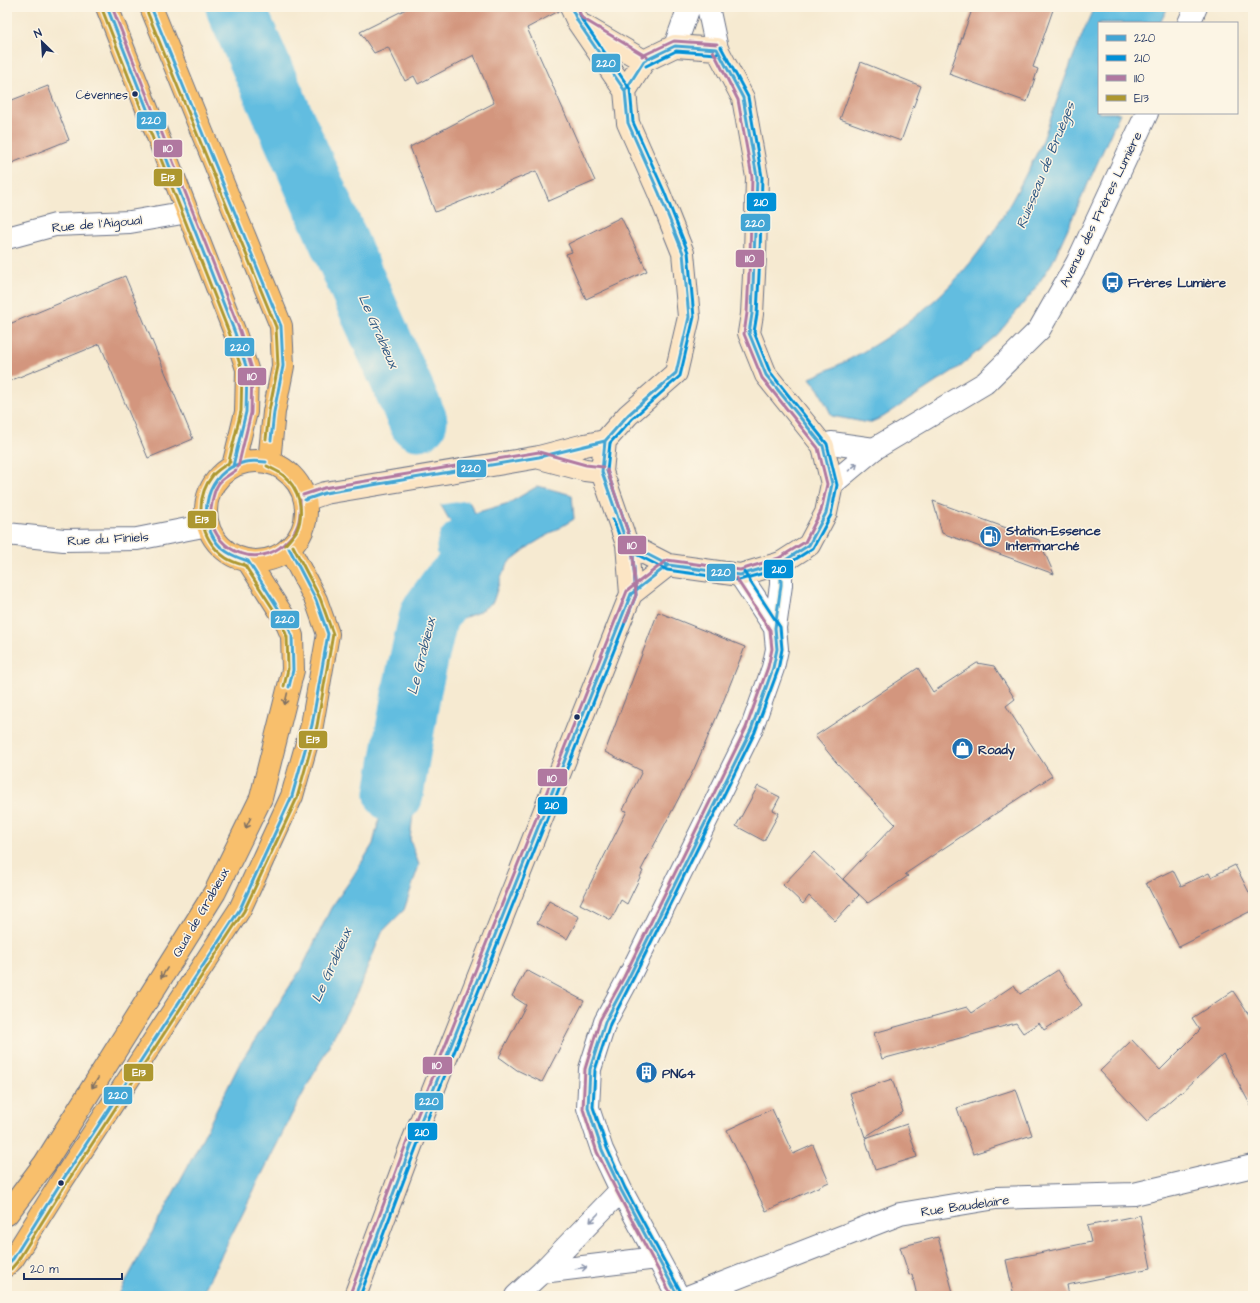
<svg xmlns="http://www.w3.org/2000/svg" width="1260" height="1303" viewBox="0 0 1260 1303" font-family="'Architects Daughter',sans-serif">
  <rect width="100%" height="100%" fill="#fcf5e5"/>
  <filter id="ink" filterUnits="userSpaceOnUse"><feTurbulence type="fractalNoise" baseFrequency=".025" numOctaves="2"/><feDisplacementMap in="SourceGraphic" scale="8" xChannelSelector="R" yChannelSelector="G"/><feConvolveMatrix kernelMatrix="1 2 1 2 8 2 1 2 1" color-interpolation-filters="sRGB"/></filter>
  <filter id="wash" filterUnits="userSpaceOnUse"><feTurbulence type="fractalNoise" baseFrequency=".012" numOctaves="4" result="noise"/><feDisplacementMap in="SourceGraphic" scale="16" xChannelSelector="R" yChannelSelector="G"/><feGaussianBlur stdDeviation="0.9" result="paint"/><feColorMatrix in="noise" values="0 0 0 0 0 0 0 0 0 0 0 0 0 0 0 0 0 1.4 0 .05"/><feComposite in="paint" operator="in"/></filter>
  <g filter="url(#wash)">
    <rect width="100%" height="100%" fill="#f6ead1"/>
    <path fill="#62bde0" stroke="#3e769f" d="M1094,7H1168L1160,23H1099V113H1120L1052,263L1032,293L997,335L959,367L883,417L869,423L832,416L819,390L810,378C874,351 936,309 978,253C997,228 1013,200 1027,172C1032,163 1037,153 1042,143C1047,130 1051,116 1056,103C1068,70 1080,38 1094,7Z
      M394,331L402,336L410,352L413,378L433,432L475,513L509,503L538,486L572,495L574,519L531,545L509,562L501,577L493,602L479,612L463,618L448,608L431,612L433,598L436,584L452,573L462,554L454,528L434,493L409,446L400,422L397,392L385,346L381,337Z
      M408,714L412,736L415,798L410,839L419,865L404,910L382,932L358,991L291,1116L201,1296H118L197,1149L240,1063L303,966L331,908L352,878L373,844L399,740Z"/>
    <path fill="#f6ead1" d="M440,440L470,500L438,505L407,446Z"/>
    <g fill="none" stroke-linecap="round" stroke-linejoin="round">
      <path stroke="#62bde0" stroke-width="59" d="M235,7L418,421
        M394,794L412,689L429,615L449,587L472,563L466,547"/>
    </g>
    <g id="blocks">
      <path fill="#d3967e" d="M410,7H559V11L527,28L595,181L549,201L536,171L435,212L410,147L494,103L474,55L418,84L414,76L405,81L388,47L374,53L360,32Z
        M973,7H1054L1033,67L1038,69L1027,102L949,74Z
        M861,62L921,86L901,141L840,119Z
        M48,86L69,140L7,165V102Z
        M621,217L647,271L586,299L566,254L572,252L568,244Z
        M125,276L193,439L148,458L100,344L7,382V325Z
        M933,501L1039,540L1054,574L942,533Z
        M658,612L745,647L721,707L694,769L641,870L643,871L627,904L621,900L611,920L580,904L627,811L623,810L642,771L605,752Z
        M977,663L994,666L1015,699L1006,706L1052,776L905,874L908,876L868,903L843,879L895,824L836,762L815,736L918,668L933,692Z
        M758,786L780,797L773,810L779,813L764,841L736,826Z
        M814,852L859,895L835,921L809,896L803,904L783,885Z
        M1235,865L1253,900V910L1179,947L1146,883L1173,870L1181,886L1209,873L1211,877Z
        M549,901L579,917L567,939L537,923Z
        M526,970L584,1001L542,1082L517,1070L499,1057L526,1005L512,996Z
        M1058,970L1082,1005L1044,1030L1039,1023L1023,1033L1016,1023L882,1059L874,1033L967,1007L972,1013L1014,985L1020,994Z
        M1233,991L1253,1021V1110L1223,1054L1181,1093L1180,1092L1147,1121L1100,1071L1132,1040L1160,1070L1200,1030L1192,1018Z
        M892,1079L903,1112L865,1137L850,1093Z
        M1016,1089L1032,1135L973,1154L957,1108Z
        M772,1109L793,1154L813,1145L829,1182L766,1211L727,1130Z
        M907,1124L917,1157L875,1170L865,1138Z
        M1140,1215L1151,1268L1067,1285L1069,1296H1014L1006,1260L1091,1242L1087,1226Z
        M938,1237L954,1296H917L912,1274L909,1275L900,1247Z"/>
    </g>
  </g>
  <g filter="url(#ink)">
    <use href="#blocks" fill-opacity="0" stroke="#687086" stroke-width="1"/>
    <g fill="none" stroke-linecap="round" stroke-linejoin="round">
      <defs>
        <path id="minor" d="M7,238L55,225L130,222L188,212
          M823,446L831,443L874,449
          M7,534L64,540L137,539L208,525
          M690,1296L900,1214L996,1198L1134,1194L1253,1166"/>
        <path id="tertiary" d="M708,7L717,49
          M1189,23L1196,7
          M675,46L689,7
          M832,484L874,449L985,383L1039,330L1077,263L1147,113
          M740,575L775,628
          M542,1272L657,1258
          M516,1296L542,1272L621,1190
          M678,1296L621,1190L602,1150L588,1108L590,1069L605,1022L628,979L751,730L773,668L777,649L775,628L781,585V563"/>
        <path id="secondary" d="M571,7L578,22L625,91
          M584,26L644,61
          M540,458L585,470L602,472
          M305,500L325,493L539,457L585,445L605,441
          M631,594L668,565
          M355,1296L411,1146L631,594L627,544L602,472L605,441L628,415L676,373L689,317L683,253L659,193L628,123L625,91L644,61L675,46L717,49L743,98L757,177L755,255L752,314L749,333L766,375L823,446L832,484L826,513L809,545L781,563L740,575L668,565L627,544"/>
        <path id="primary" d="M107,7L235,333L247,369L246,412L233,466
          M151,7L281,326L283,366L274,412L269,462
          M206 511a50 50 0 1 1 100 0a50 50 0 1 1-100 0Z
          M7,1214L45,1163L215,892L261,798L293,670L292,636L285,619L248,561
          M7,1265L13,1259L60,1184L240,909L292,796L312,725L328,634L316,600L289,548"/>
      </defs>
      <use href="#minor" stroke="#687086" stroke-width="24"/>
      <use href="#tertiary" stroke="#687086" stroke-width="24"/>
      <use href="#secondary" stroke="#687086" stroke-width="24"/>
      <use href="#primary" stroke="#687086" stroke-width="24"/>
      <use href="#minor" stroke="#fff" stroke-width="22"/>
      <use href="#tertiary" stroke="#fff" stroke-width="22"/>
      <use href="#secondary" stroke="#fce5c4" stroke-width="22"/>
      <use href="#primary" stroke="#f8bf6c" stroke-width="22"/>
      <defs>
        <path id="bus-1" d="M107,7L235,333L247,369L246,412L233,466
          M151,7L281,326L283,366L274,412L271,440
          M571,7L578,22L625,91L628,123
          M675,46L717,49L743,98L757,177L752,314L749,333L766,375L823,446L832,484L826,513L809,545L781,563L740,575L668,565L627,544L602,472L605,441L628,415L676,373L689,317L683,253L659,193L628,123L625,91L644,61Z
          M305,500L325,493L539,457L605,441L627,416
          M248,561L285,619L292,636L293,670L289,687
          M248,561C236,557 225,553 217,543C196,516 207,472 242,463C249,460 258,461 266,462
          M7,1265L13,1259L60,1184L240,909L292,796L312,725L328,634L316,600L289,548
          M355,1296L411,1146L631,594L668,565L700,569
          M678,1296L621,1190L602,1150L588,1108L590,1069L605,1022L628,979L751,730L773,668L777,649L775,628L781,585V563"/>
        <path id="bus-2" d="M646,66L676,51L717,54
          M613,519L624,548L667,570L739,580L782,568L813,548L831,515L837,485L827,444L770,372L754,332L757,314L760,255L762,177L748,97L721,47
          M682,1294L625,1188L607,1148L593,1107L595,1070L610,1024L632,981L755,732L778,670L782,649L780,627L744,572
          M360,1296L416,1148L636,595L632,543L607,471L610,443L632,419L680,376L694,317L688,252L664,191L633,122L630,89L582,20L577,7"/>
        <path id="bus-3" d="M112,7L240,331L252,369L251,413L238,467
          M577,7L582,18L647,57
          M642,56L674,41L717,44
          M236,470C231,474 223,478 219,483C215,489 213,496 212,503C211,508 210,513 211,518C216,553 259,568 284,544C299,531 301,519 300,500
          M607,470L632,544L636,595L625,622
          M303,495L324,488L539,452L586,465L603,467
          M350,1294L406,1144L627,591L667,560L740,570L779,558L805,542L821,511L827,484L818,448L762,378L744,334L747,313L750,255L752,177L738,100L713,51
          M672,1296L617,1192L597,1152L583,1109L585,1069L600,1020L624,977L746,728L768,667L772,649L770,630L736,578"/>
        <path id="bus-4" d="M102,9L230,335L242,370L241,411L228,465
          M146,9L276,327L278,366L269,411L266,439
          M230,462C224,466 217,470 213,475C192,501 200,540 226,558C232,562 240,564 246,566
          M267,466C272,469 278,471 283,475C299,488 305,511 297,530C294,535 289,540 285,545
          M244,564L281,621L287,637L288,669L284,686
          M11,1269L17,1262L64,1187L244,911L297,798L317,726L333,634L320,598L293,546"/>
      </defs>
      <use href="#bus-1" stroke="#fcf5e5" stroke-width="6"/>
      <use href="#bus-2" stroke="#fcf5e5" stroke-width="6"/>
      <use href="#bus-3" stroke="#fcf5e5" stroke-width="6"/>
      <use href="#bus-4" stroke="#fcf5e5" stroke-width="6"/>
      <use href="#bus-1" stroke="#42a5d4" stroke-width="3"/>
      <use href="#bus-2" stroke="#0090d7" stroke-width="3"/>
      <use href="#bus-3" stroke="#b078a0" stroke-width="3"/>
      <use href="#bus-4" stroke="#ad972f" stroke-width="3"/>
    </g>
    <defs><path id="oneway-shaft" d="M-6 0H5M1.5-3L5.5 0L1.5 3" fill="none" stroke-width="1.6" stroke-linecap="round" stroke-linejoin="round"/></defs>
    <g stroke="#8d97ae">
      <use href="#oneway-shaft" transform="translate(853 467) rotate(-40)"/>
      <use href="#oneway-shaft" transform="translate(594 1218) rotate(134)"/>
      <use href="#oneway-shaft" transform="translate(581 1268) rotate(-7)"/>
    </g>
    <g stroke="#7e7064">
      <use href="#oneway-shaft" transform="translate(286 699) rotate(103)"/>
      <use href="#oneway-shaft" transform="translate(248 823) rotate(116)"/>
      <use href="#oneway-shaft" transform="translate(164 973) rotate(122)"/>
      <use href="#oneway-shaft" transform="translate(95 1083) rotate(122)"/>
    </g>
  </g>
  <defs>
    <symbol id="bus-disc" viewBox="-11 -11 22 22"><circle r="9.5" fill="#1f6fb2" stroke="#fcf5e5"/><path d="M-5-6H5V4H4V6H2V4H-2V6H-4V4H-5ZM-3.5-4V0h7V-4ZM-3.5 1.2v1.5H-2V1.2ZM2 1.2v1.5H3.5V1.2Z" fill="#fff"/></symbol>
    <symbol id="fuel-disc" viewBox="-11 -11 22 22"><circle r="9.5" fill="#1f6fb2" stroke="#fcf5e5"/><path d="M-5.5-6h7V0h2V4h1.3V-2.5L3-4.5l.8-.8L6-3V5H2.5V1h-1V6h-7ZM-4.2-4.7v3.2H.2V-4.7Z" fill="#fff"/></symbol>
    <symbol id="shop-disc" viewBox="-11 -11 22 22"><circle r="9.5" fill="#1f6fb2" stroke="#fcf5e5"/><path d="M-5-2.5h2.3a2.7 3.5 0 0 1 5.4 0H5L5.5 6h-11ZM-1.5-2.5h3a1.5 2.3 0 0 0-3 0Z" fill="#fff"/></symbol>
    <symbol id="building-disc" viewBox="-11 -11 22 22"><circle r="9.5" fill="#1f6fb2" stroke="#fcf5e5"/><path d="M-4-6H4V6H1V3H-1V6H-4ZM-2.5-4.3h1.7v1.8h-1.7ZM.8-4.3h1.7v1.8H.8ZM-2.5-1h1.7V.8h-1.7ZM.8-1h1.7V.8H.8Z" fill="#fff"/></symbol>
  </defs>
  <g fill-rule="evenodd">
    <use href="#bus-disc" x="1100" y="270" width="25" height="25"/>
    <use href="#fuel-disc" x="978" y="524" width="25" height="25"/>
    <use href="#shop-disc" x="950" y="736" width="25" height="25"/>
    <use href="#building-disc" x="634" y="1060" width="25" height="25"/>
  </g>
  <g fill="#1b2f5e" stroke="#fcf5e5" stroke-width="1.5">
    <circle cx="135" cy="94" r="3.5"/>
    <circle cx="577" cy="717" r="3.5"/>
    <circle cx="61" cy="1183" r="3.5"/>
  </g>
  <g text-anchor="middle" stroke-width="3" stroke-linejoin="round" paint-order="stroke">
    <g font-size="12" fill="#1b2f5e" stroke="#fcf5e5" text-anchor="end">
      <text x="128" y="99">Cévennes</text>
    </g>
    <g font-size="13" fill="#1b2f5e" stroke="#fcf5e5">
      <text transform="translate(1100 209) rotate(-64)" y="5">Avenue des Frères Lumière</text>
      <text transform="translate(97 223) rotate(-5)" y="5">Rue de l'Aigoual</text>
      <text transform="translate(108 538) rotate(-3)" y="5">Rue du Finiels</text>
      <text transform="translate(200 912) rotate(-60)" y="5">Quai de Grabieux</text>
      <text transform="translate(965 1205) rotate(-8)" y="5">Rue Baudelaire</text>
    </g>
    <g font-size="13" font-weight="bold" fill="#1b2f5e" stroke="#fcf5e5" text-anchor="start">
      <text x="1128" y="287">Frères Lumière</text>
      <text x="1006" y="535">Station-Essence<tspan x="1006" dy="15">Intermarché</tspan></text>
      <text x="978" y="754">Roady</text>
      <text x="662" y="1078">PN64</text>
    </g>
    <g font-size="14" font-style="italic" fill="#305a85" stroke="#fcf5e5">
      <text transform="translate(1045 165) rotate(-68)" y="5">Ruisseau de Bruèges</text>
      <text transform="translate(379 331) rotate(66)" y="5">Le Grabieux</text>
      <text transform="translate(421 656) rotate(-76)" y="5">Le Grabieux</text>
      <text transform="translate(331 965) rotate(-66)" y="5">Le Grabieux</text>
    </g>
  </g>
  <g stroke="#fcf5e5" stroke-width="1.5">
    <rect x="591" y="53" width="30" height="20" rx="4" fill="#42a5d4"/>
    <rect x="136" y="111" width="31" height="19" rx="4" fill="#42a5d4"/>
    <rect x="153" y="139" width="30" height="19" rx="4" fill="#b078a0"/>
    <rect x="153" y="168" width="30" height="19" rx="4" fill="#ad972f"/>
    <rect x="746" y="192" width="31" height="20" rx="4" fill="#0090d7"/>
    <rect x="740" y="213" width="31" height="19" rx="4" fill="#42a5d4"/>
    <rect x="735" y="249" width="30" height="19" rx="4" fill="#b078a0"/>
    <rect x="224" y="337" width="31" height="20" rx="4" fill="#42a5d4"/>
    <rect x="237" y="367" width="30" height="19" rx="4" fill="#b078a0"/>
    <rect x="456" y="459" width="31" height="19" rx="4" fill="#42a5d4"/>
    <rect x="187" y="510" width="30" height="19" rx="4" fill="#ad972f"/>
    <rect x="617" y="535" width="30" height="20" rx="4" fill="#b078a0"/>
    <rect x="763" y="559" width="31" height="20" rx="4" fill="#0090d7"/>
    <rect x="706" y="563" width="30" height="19" rx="4" fill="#42a5d4"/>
    <rect x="270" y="610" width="30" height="19" rx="4" fill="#42a5d4"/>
    <rect x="298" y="730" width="30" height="19" rx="4" fill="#ad972f"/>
    <rect x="537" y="768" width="31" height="19" rx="4" fill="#b078a0"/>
    <rect x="537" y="796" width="31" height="19" rx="4" fill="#0090d7"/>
    <rect x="422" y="1056" width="31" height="19" rx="4" fill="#b078a0"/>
    <rect x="123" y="1063" width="31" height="19" rx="4" fill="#ad972f"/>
    <rect x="103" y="1086" width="30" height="19" rx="4" fill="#42a5d4"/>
    <rect x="414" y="1092" width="30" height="19" rx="4" fill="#42a5d4"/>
    <rect x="407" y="1122" width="31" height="19" rx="4" fill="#0090d7"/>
  </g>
  <g font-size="11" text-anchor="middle" font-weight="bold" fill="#fff">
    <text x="606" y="67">220</text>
    <text x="151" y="124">220</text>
    <text x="168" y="152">110</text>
    <text x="168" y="181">E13</text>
    <text x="761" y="206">210</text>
    <text x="755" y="227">220</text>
    <text x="750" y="262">110</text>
    <text x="240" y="351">220</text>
    <text x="252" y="380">110</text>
    <text x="471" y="472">220</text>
    <text x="202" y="523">E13</text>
    <text x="632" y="549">110</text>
    <text x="779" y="573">210</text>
    <text x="721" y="576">220</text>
    <text x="285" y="623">220</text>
    <text x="313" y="743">E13</text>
    <text x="552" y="782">110</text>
    <text x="552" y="809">210</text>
    <text x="437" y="1069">110</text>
    <text x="139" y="1076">E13</text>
    <text x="118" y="1099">220</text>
    <text x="429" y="1105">220</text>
    <text x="422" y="1136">210</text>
  </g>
  <rect width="1260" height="1303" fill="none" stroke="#fcf5e5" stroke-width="24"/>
  <rect x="1098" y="22" width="140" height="92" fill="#fcf5e5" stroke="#a2a6af"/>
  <rect x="1106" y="35" width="20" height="6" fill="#42a5d4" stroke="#a2a6af"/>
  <text x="1134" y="42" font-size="12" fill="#1b2f5e">220</text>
  <rect x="1106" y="55" width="20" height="6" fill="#0090d7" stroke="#a2a6af"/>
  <text x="1134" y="62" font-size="12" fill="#1b2f5e">210</text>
  <rect x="1106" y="75" width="20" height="6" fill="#b078a0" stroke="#a2a6af"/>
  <text x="1134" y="82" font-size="12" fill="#1b2f5e">110</text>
  <rect x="1106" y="95" width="20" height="6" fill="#ad972f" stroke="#a2a6af"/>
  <text x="1134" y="102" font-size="12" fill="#1b2f5e">E13</text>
  <g transform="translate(42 42) rotate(335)" stroke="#fcf5e5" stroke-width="3" paint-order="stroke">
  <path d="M0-3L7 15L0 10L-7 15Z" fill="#1b2f5e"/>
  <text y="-6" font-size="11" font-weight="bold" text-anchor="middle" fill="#1b2f5e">N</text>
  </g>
  <path d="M24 1273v6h98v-6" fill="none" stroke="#1b2f5e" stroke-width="2"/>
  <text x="30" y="1273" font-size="12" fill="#1b2f5e" stroke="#fcf5e5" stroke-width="3" paint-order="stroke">20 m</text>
</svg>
